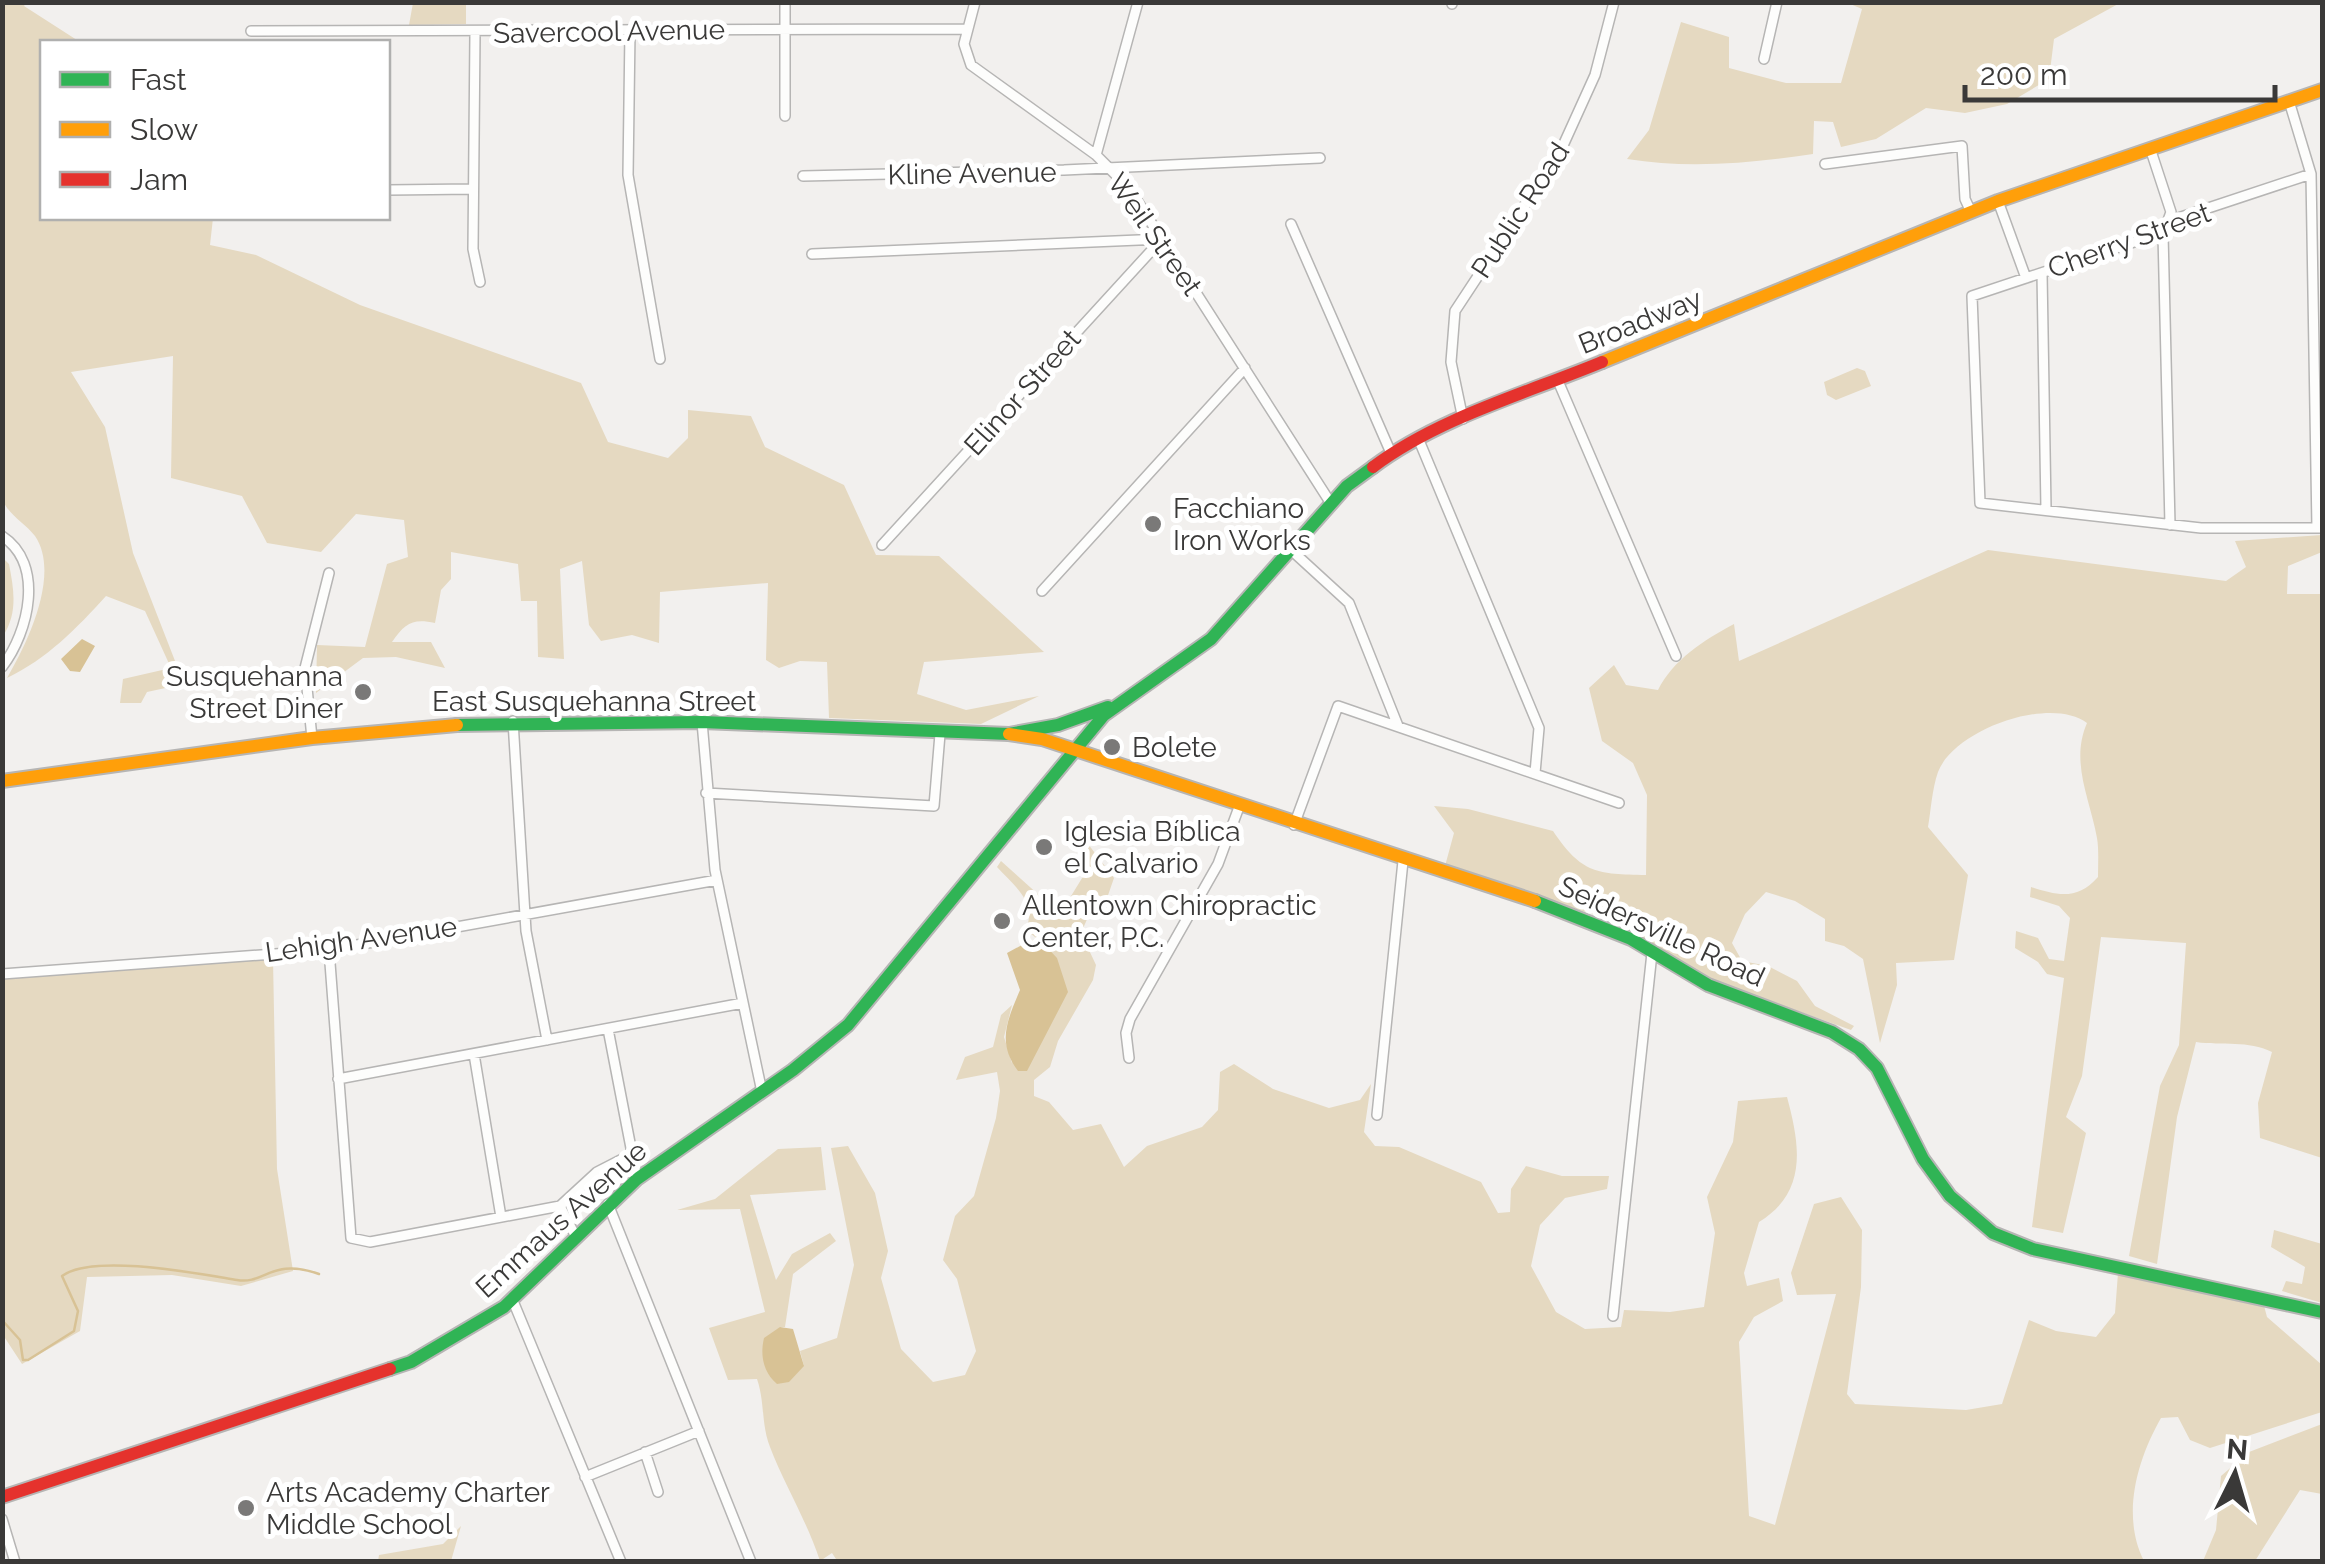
<svg xmlns="http://www.w3.org/2000/svg" width="2325" height="1564" viewBox="0 0 2325 1564" font-family="Raleway,sans-serif">
  <rect width="100%" height="100%" fill="#f2f0ee"/>
  <path fill="#e5d9c1" d="M2,3H26L24,6L80,42H42V218H213L210,245L256,255L360,305L581,383L608,442L668,458L688,438V410L751,416L765,447L844,485L876,555L939,556L1044,652L924,662L917,694L966,710L1039,696L981,724L829,718L827,662L800,661L779,668L766,660L768,583L660,592L659,643L632,635L601,641L589,625L582,561L560,569L564,659L538,657L537,601H521L518,564L451,552V579L441,590L435,623C413,618 405,623 392,642H431L445,668L396,657L363,658L316,693L317,645L365,647L387,564L408,557L404,520L356,514L321,552L267,543L242,496L171,478L173,356L71,372L105,427L133,553L184,684L147,692L141,703H120L123,679L171,668L145,611L106,596C77,628 47,659 7,678C27,644 61,574 35,536C25,523 10,516 3,501Z
    M413,3H466V24L409,25Z
    M1848,3H2120L2054,39L2049,79L2007,104L1965,113L1926,108L1876,139L1841,147L1833,122L1814,121L1813,154C1752,163 1689,169 1627,159L1649,130L1681,22L1729,37V68L1786,83H1841L1862,9Z
    M1857,368L1865,371L1871,386L1836,400L1827,395L1824,382Z
    M2322,535V552L2288,566L2287,594H2322V1158L2260,1138L2258,1103L2272,1052C2248,1040 2223,1046 2196,1042L2177,1117L2157,1264L2129,1256L2160,1086L2179,1045L2186,943L2101,937L2082,1076L2066,1117L2086,1133L2063,1233L2032,1227L2064,978L2047,974L2038,962L2015,948L2016,931L2038,938L2049,959L2064,961L2070,918L2059,906L2030,897L2031,887C2058,896 2078,900 2098,877C2098,864 2099,850 2097,838C2090,799 2070,762 2087,723C2050,695 1954,730 1938,772C1932,789 1931,810 1928,827L1968,875L1954,960L1896,963L1897,985L1880,1043L1863,959L1844,946L1825,941V919L1795,901L1766,892L1745,914L1732,943L1742,961L1768,966L1797,981L1815,1006L1854,1026L1851,1030L1714,981L1610,920L1445,866L1454,833L1434,806L1468,809L1553,831C1582,874 1597,874 1646,875L1647,795L1633,763L1602,741L1589,688L1614,665L1626,685L1658,690C1673,660 1704,640 1734,624L1739,661L1988,550L2226,581L2246,567L2235,541Z
    M3,558L9,564C14,590 18,613 3,636Z
    M1085,840L1114,878L1106,901L1092,908L1081,933L1096,965L1093,980L1058,1041L1050,1067L1034,1080V1096L1049,1102L1073,1130L1101,1124L1124,1167L1147,1146L1202,1127L1218,1110L1220,1072L1234,1064L1273,1089L1329,1108L1360,1100L1371,1084L1364,1132L1375,1146L1399,1147L1481,1182L1498,1213L1510,1212L1511,1189L1526,1166L1562,1176H1609L1607,1189L1565,1198L1540,1225L1531,1266L1556,1312L1585,1329L1621,1327L1624,1310L1670,1312L1704,1307L1715,1233L1707,1197L1733,1142L1738,1101L1787,1097C1800,1145 1808,1192 1759,1222L1744,1273L1747,1286L1779,1278L1783,1301L1754,1317L1739,1342L1749,1516L1775,1525L1836,1294L1797,1295L1791,1273L1814,1204L1841,1197L1862,1230L1861,1287L1847,1394L1855,1404L1966,1410L2002,1404L2029,1320L2056,1331L2096,1337L2115,1313L2118,1273L2263,1302L2267,1317L2322,1365V1412L2210,1448L2190,1440L2178,1417L2161,1418C2137,1460 2121,1516 2144,1561L838,1562L832,1553L820,1561C807,1521 785,1486 770,1447C761,1424 765,1402 757,1379L728,1380L709,1328L765,1312L740,1209L677,1210L715,1199L778,1149L821,1147L826,1190L750,1195L776,1280L792,1254L830,1233L836,1241L793,1274L785,1327H780L804,1366L800,1351L837,1338L854,1265L831,1148L848,1146L875,1193L888,1251L881,1278L901,1349L933,1382L965,1375L976,1351L957,1279L943,1260L955,1216L974,1196L996,1118L1000,1091L997,1072L956,1080L965,1057L993,1047L1001,1015L1012,1005L1004,1037L1012,1063L1049,948L1026,930C1037,901 1015,887 997,867L1001,861L1060,914L1087,870L1079,844Z
    M273,959L277,1169L293,1271L241,1286L172,1275L87,1277L80,1331L22,1364L3,1335L2,980L39,972Z
    M2274,1230L2322,1244V1303L2282,1291L2286,1281L2302,1284L2305,1267L2271,1247Z
    M2322,1424V1494L2300,1490L2255,1561H2203L2216,1530L2221,1476L2249,1452Z
    M461,1526L451,1561H378L379,1555L443,1544Z"/>
  <path fill="#d8c295" d="M82,639L95,646L80,672L70,671L61,659Z
    M1031,940H1040L1057,958L1068,992L1027,1071H1018C996,1042 1008,1019 1020,990L1007,953Z
    M780,1327L793,1329L804,1366L789,1382L777,1384C763,1372 760,1355 764,1338Z"/>
  <g fill="none" stroke-linecap="round" stroke-linejoin="round">
    <path stroke="#d8c295" stroke-width="2.5" d="M2,1320L20,1340L23,1360H28L74,1331L78,1311L62,1276C93,1253 200,1274 237,1280C265,1285 271,1257 319,1274"/>
    <defs>
      <path id="street" d="M975,2L964,44L971,65L1096,155L1129,188L1330,502
        M1452,4V2
        M251,31L967,29
        M630,31L628,175L660,359
        M475,33L473,249L480,282
        M1764,59L1777,2
        M2289,101L2311,174L2317,528
        M785,116V2
        M2150,148L2171,212L2163,234L2170,525
        M1096,155L1138,2
        M1825,164L1962,146L1965,199L1971,212
        M2311,174L2169,221L2155,235L1972,296L1980,503L2201,528H2322
        M803,176L1064,170L1320,158
        M388,190L473,189
        M1998,201L2026,278
        M1291,224L1391,453
        M812,254L1162,239
        M2042,273L2046,509
        M1558,381L1676,656
        M1463,419L1451,362L1455,311L1561,150L1595,75L1614,2
        M1418,438L1539,728L1535,773
        M2,536C45,564 29,632 2,667
        M882,545L1162,239
        M1290,549L1349,603L1398,726
        M1042,591L1245,368
        M513,721L526,931L547,1040
        M702,722L715,870L762,1092
        M312,738L305,668L329,573
        M706,793L934,806L940,734
        M1294,825L1338,706L1619,803
        M329,950L351,1238L370,1242L560,1206L576,1237
        M2,974L329,950L717,880
        M608,1029L637,1179
        M474,1054L501,1217
        M1129,1058L1126,1033L1130,1019L1218,864L1239,807
        M338,1079L743,1003
        M1377,1115L1403,861
        M608,1204L751,1562
        M560,1206L597,1172L632,1154
        M513,1301L621,1562
        M1613,1316L1652,953
        M645,1452L658,1492
        M585,1477L699,1431
        M2,1519L15,1562"/>
      <path id="fast" d="M457,725L702,722L1009,734L1058,725L1108,707
        M1535,901L1631,939L1708,985L1832,1032L1859,1049L1877,1068L1923,1159L1950,1196L1993,1233L2033,1249L2322,1312
        M390,1369L411,1362L504,1307L637,1179L793,1070L848,1025L1104,715L1211,639L1347,486L1373,467"/>
      <path id="slow" d="M1602,362L1998,201L2322,90
        M1009,734L1042,739L1535,901
        M2,781L312,738L457,725"/>
      <path id="jam" d="M1373,467C1438,418 1527,393 1602,362
        M2,1497L390,1369"/>
    </defs>
    <use href="#street" stroke="#b6b5b4" stroke-width="12"/>
    <use href="#fast" stroke="#b6b5b4" stroke-width="16"/>
    <use href="#slow" stroke="#b6b5b4" stroke-width="16"/>
    <use href="#jam" stroke="#b6b5b4" stroke-width="16"/>
    <use href="#street" stroke="#fdfdfc" stroke-width="9"/>
    <use href="#fast" stroke="#30b455" stroke-width="12"/>
    <use href="#slow" stroke="#ff9f0a" stroke-width="12"/>
    <use href="#jam" stroke="#e5322d" stroke-width="12"/>
  </g>
  <g fill="#7a7978" stroke="#fff" stroke-width="4">
    <circle cx="1153" cy="524" r="10"/>
    <circle cx="363" cy="692" r="10"/>
    <circle cx="1112" cy="747" r="10"/>
    <circle cx="1044" cy="847" r="10"/>
    <circle cx="1002" cy="921" r="10"/>
    <circle cx="246" cy="1508" r="10"/>
  </g>
  <g text-anchor="middle" stroke-width="10" stroke-linejoin="round" paint-order="stroke">
    <g font-size="28" fill="#3a3938" stroke="#fff">
      <text transform="translate(609 31) rotate(-1)" y="10">Savercool Avenue</text>
      <text transform="translate(972 173) rotate(-1)" y="10">Kline Avenue</text>
      <text transform="translate(1520 210) rotate(-57)" y="10">Public Road</text>
      <text transform="translate(1155 234) rotate(55)" y="10">Weil Street</text>
      <text transform="translate(2129 240) rotate(-20)" y="10">Cherry Street</text>
      <text transform="translate(1640 321) rotate(-22)" y="10">Broadway</text>
      <text transform="translate(1022 392) rotate(-48)" y="10">Elinor Street</text>
      <text x="594" y="711">East Susquehanna Street</text>
      <text transform="translate(1662 931) rotate(25)" y="10">Seidersville Road</text>
      <text transform="translate(361 939) rotate(-8)" y="10">Lehigh Avenue</text>
      <text transform="translate(561 1219) rotate(-42)" y="10">Emmaus Avenue</text>
    </g>
    <g font-size="28" fill="#3a3938" stroke="#fff" text-anchor="start">
      <text x="1173" y="518">Facchiano<tspan x="1173" dy="32">Iron Works</tspan></text>
      <text x="343" y="686" text-anchor="end">Susquehanna<tspan x="343" dy="32">Street Diner</tspan></text>
      <text x="1132" y="757">Bolete</text>
      <text x="1064" y="841">Iglesia Bíblica<tspan x="1064" dy="32">el Calvario</tspan></text>
      <text x="1022" y="915">Allentown Chiropractic<tspan x="1022" dy="32">Center, P.C.</tspan></text>
      <text x="266" y="1502">Arts Academy Charter<tspan x="266" dy="32">Middle School</tspan></text>
    </g>
  </g>
  <rect width="2325" height="1564" fill="none" stroke="#3a3938" stroke-width="10"/>
  <rect x="40" y="40" width="350" height="180" fill="#ffffff" stroke="#b0b0af" stroke-width="2.5"/>
  <rect x="60" y="72" width="50" height="15" fill="#30b455" stroke="#b0b0af" stroke-width="2.5"/>
  <text x="130" y="90" font-size="30" fill="#3a3938">Fast</text>
  <rect x="60" y="122" width="50" height="15" fill="#ff9f0a" stroke="#b0b0af" stroke-width="2.5"/>
  <text x="130" y="140" font-size="30" fill="#3a3938">Slow</text>
  <rect x="60" y="172" width="50" height="15" fill="#e5322d" stroke="#b0b0af" stroke-width="2.5"/>
  <text x="130" y="190" font-size="30" fill="#3a3938">Jam</text>
  <g transform="translate(2235 1474) rotate(5)" stroke="#ffffff" stroke-width="8" paint-order="stroke">
  <path d="M0-8L18 38L0 25L-18 38Z" fill="#3a3938"/>
  <text y="-15" font-size="28" font-weight="bold" text-anchor="middle" fill="#3a3938">N</text>
  </g>
  <path d="M1965 85v15h310v-15" fill="none" stroke="#3a3938" stroke-width="5"/>
  <text x="1980" y="85" font-size="30" fill="#3a3938" stroke="#ffffff" stroke-width="8" paint-order="stroke">200 m</text>
</svg>
